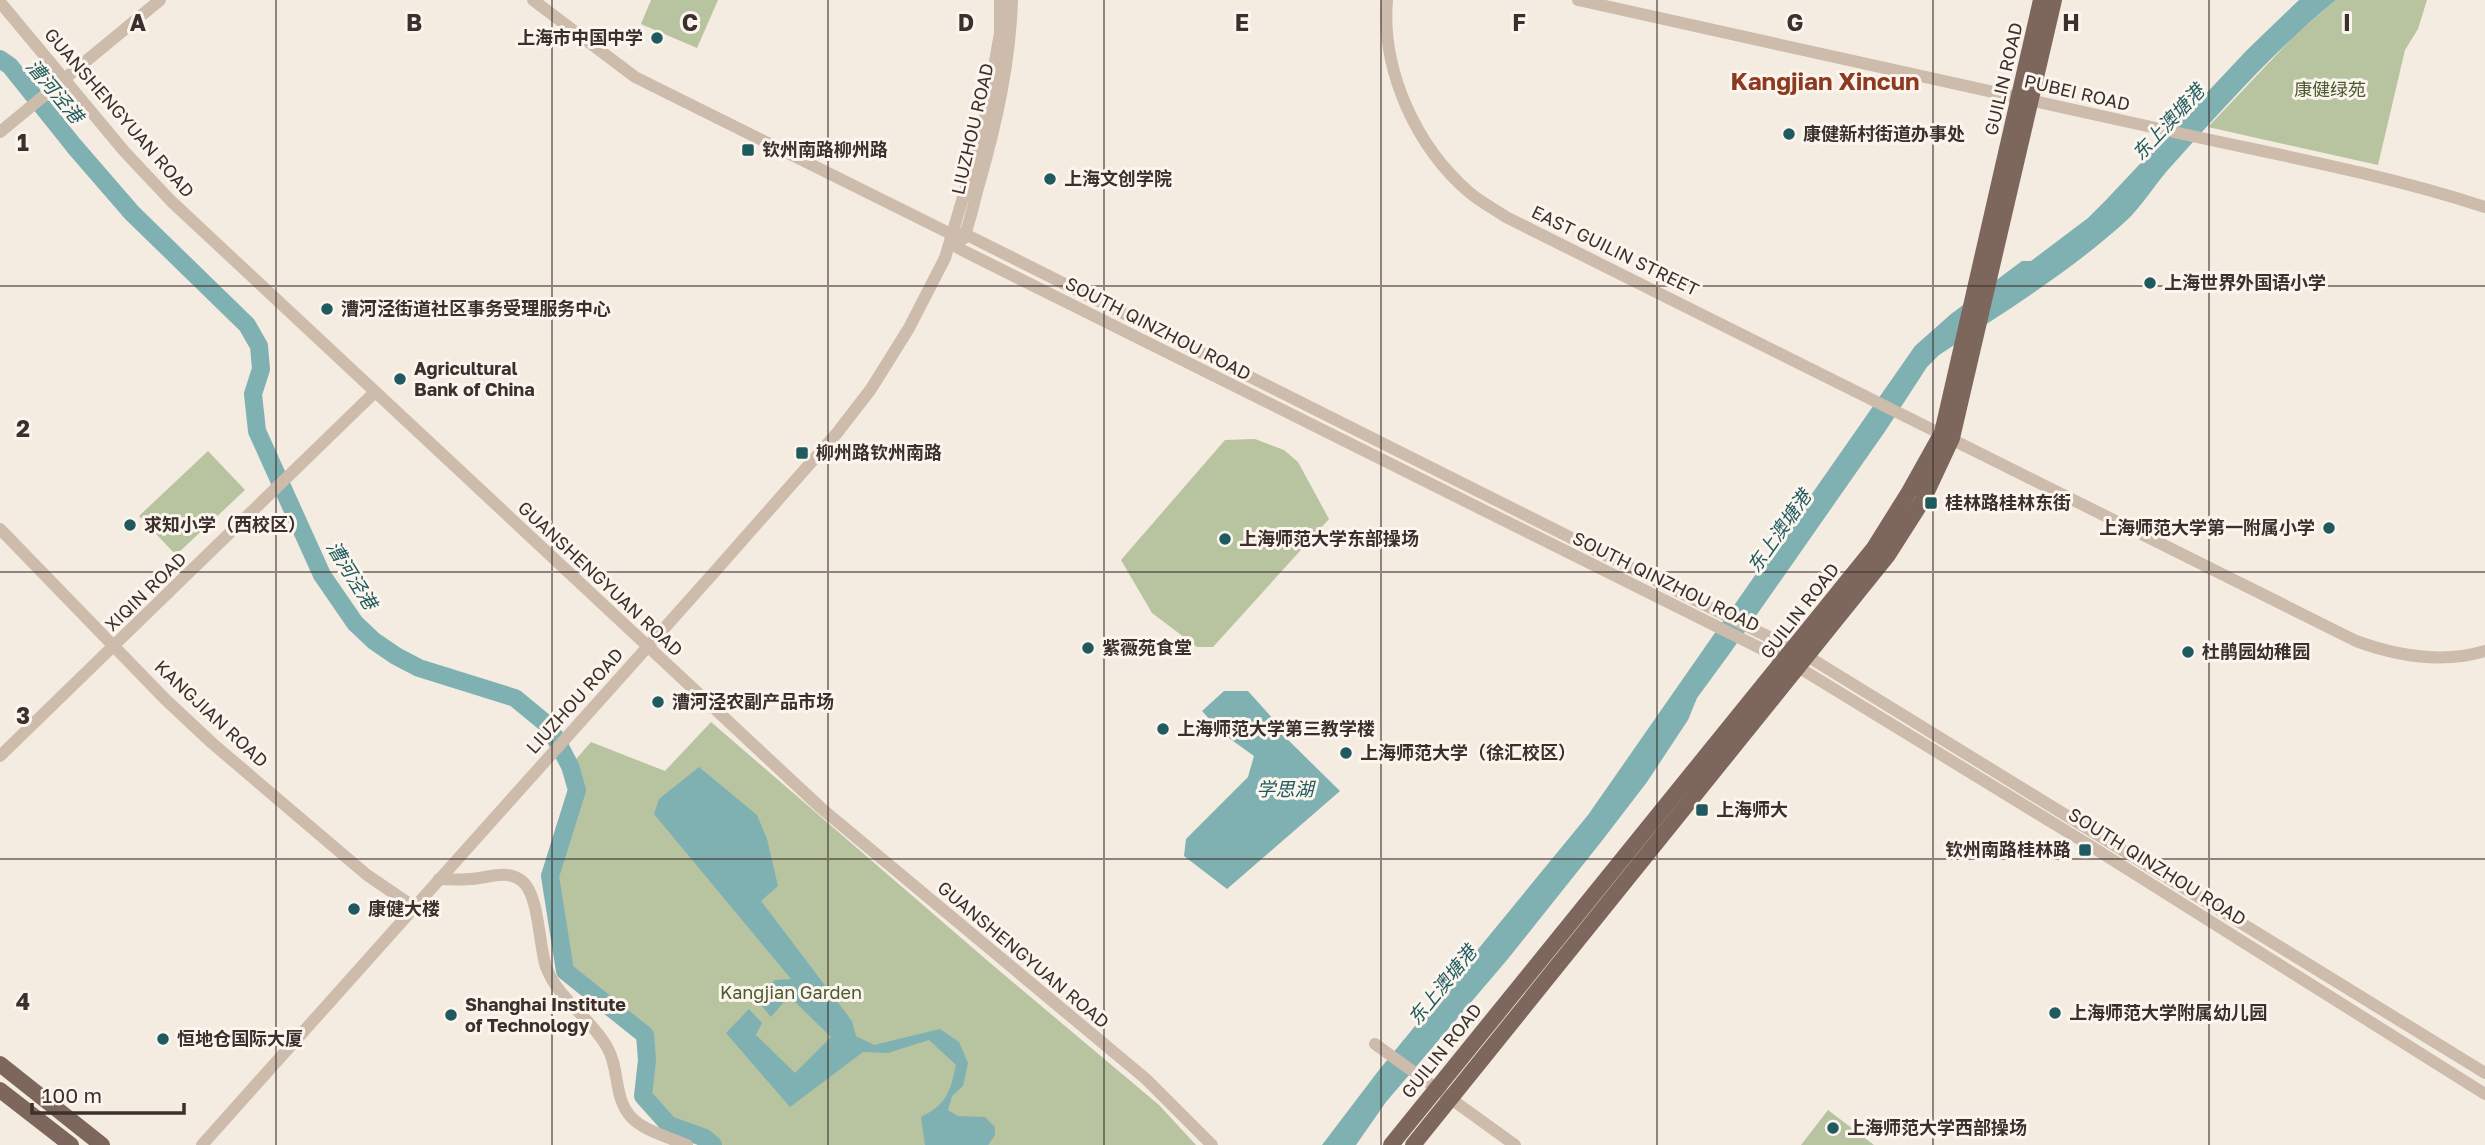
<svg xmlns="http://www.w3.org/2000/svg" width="2485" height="1145" viewBox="0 0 2485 1145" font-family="'Golos Text','Noto Sans SC',sans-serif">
  <rect width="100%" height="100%" fill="#f4ebe1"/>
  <path fill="#b8c4a0" d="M651,0H718L697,48L641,24Z
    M2336,0H2427L2418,29L2405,50L2378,165L2208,127L2297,33Z
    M1255,439L1284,450L1298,462L1329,519L1213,647H1197L1152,613L1121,560L1225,440Z
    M208,451L245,490L176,555L139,516Z
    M711,722L989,962L1159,1105L1196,1145H713L705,1138L669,1125L643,1096L647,1060L645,1035L565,971L550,876L577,790L570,766L591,742L665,771Z
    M1828,1110L1874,1145H1801Z"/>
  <path fill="#7fb0b2" d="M2299,0H2336C2275,49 2219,113 2167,171C2153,187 2142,206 2126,221C2070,272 2003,313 1939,355L1927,367L1886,430L1730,653L1697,698L1688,720L1647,782L1601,842L1507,960L1386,1102L1356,1145H1322L1379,1070L1588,815L1915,346L1951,314L2022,261H2031L2088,218L2106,200L2247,50Z
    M1224,691H1248L1275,721L1283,735L1340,791L1227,889L1184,856L1186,839L1248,777L1254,756L1222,733L1202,711Z
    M699,767L757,815L767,839L778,886L761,901L852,1021L856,1036L874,1045L940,1029L959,1042L968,1063L963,1086L952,1096L948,1110L958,1116L985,1117L995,1127V1135L988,1145H925L921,1117C947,1104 950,1092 956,1065L929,1040L888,1053L863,1052L790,1107L726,1033L749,1009L762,1023L756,1035L795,1073L831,1037L789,996L771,1017L756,999L775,980L791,979L654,814L659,799Z"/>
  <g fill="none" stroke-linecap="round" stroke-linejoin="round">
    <path stroke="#7fb0b2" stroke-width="18" d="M0,59L10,66L74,146L132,213L247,325L259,346L261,369L253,394L257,431L322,575L355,623L374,641L396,656L419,668L515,698L549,726L570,766L577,790L550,876L565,971L645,1035L647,1060L643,1096L669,1125L705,1138L713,1145"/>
    <path stroke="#cdbbac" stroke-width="12" d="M533,0L635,77L951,234H965L1807,656L2485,1073
      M1387,0C1381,70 1416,147 1470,193C1481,202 1494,209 1506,217L2356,641C2397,656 2442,664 2485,651
      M1578,0C1771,44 1964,86 2156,128C2266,153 2378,172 2485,207
      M0,2L124,151L171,201L821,808L1146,1079L1212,1145
      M0,132L160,0
      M951,234L958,248L1798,667L2089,845L2485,1094
      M963,239C971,221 974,200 980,181C997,121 1010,62 1012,0
      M0,529L165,699L212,743L367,875L414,907
      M0,756L375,392
      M439,879C450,879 460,880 471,879C488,878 507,869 522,881C539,894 539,946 546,967C558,999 591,1018 607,1047C620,1069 613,1097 631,1117C644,1131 669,1137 687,1145
      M1375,1044L1515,1145
      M202,1145L710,577L837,433L871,389L909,328L945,258L983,130L1000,33V0"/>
    <path stroke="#7d675c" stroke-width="16" d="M0,1064L102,1145
      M0,1090L71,1145
      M1391,1145L1874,548L1909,492L1942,433L2041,0
      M1413,1145L1888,555L1923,500L1952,438L2054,0"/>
  </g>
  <path fill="none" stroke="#3b302b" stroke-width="2" stroke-opacity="0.55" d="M276,0V1145M552,0V1145M828,0V1145M1104,0V1145M1381,0V1145M1657,0V1145M1933,0V1145M2209,0V1145M0,286H2485M0,572H2485M0,859H2485"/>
  <g fill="#1f5a5e" stroke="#fbf5ee" stroke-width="2.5">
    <circle cx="657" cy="38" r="7"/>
    <circle cx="1789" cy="134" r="7"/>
    <rect x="741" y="143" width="14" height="14" rx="3.5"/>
    <circle cx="1050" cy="179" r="7"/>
    <circle cx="2150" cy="283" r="7"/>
    <circle cx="327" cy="309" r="7"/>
    <circle cx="400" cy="379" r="7"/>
    <rect x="795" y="446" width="14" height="14" rx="3.5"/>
    <rect x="1924" y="496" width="14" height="14" rx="3.5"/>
    <circle cx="130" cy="525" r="7"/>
    <circle cx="2329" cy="528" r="7"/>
    <circle cx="1225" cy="539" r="7"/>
    <circle cx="1088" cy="648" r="7"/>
    <circle cx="2188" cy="652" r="7"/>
    <circle cx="658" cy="702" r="7"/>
    <circle cx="1163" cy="729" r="7"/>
    <circle cx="1346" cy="753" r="7"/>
    <rect x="1695" y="803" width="14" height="14" rx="3.5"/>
    <rect x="2078" y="843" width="14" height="14" rx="3.5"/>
    <circle cx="354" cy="909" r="7"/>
    <circle cx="2055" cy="1013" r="7"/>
    <circle cx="451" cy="1015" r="7"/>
    <circle cx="163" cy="1039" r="7"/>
    <circle cx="1833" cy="1128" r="7"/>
  </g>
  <g text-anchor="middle" stroke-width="6" stroke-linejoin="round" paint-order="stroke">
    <g font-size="18" font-weight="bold" fill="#3b302b" stroke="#fbf5ee" text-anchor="start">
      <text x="643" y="44" text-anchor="end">上海市中国中学</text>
      <text x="1803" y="140">康健新村街道办事处</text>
      <text x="762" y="156">钦州南路柳州路</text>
      <text x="1064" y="185">上海文创学院</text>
      <text x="2164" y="289">上海世界外国语小学</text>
      <text x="341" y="315">漕河泾街道社区事务受理服务中心</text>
      <text x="414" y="375">Agricultural<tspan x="414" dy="21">Bank of China</tspan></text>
      <text x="816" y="459">柳州路钦州南路</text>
      <text x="1945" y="509">桂林路桂林东街</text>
      <text x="144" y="531">求知小学（西校区）</text>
      <text x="2315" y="534" text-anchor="end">上海师范大学第一附属小学</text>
      <text x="1239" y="545">上海师范大学东部操场</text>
      <text x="1102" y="654">紫薇苑食堂</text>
      <text x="2202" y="658">杜鹃园幼稚园</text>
      <text x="672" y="708">漕河泾农副产品市场</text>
      <text x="1177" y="735">上海师范大学第三教学楼</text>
      <text x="1360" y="759">上海师范大学（徐汇校区）</text>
      <text x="1716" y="816">上海师大</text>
      <text x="2071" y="856" text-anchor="end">钦州南路桂林路</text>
      <text x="368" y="915">康健大楼</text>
      <text x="465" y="1011">Shanghai Institute<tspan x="465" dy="21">of Technology</tspan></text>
      <text x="2069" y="1019">上海师范大学附属幼儿园</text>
      <text x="177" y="1045">恒地仓国际大厦</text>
      <text x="1847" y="1134">上海师范大学西部操场</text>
    </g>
    <g font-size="18" fill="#3b302b" stroke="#fbf5ee">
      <text transform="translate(2004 79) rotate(-77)" y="6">GUILIN ROAD</text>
      <text transform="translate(2077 93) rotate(13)" y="6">PUBEI ROAD</text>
      <text transform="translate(119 113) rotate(49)" y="6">GUANSHENGYUAN ROAD</text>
      <text transform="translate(973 129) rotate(-77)" y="6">LIUZHOU ROAD</text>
      <text transform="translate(1615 251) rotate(26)" y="6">EAST GUILIN STREET</text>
      <text transform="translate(1158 329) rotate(27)" y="6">SOUTH QINZHOU ROAD</text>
      <text transform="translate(600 579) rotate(43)" y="6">GUANSHENGYUAN ROAD</text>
      <text transform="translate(1666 582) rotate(26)" y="6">SOUTH QINZHOU ROAD</text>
      <text transform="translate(146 592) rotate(-44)" y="6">XIQIN ROAD</text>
      <text transform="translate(1800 611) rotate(-52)" y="6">GUILIN ROAD</text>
      <text transform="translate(575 701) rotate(-48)" y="6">LIUZHOU ROAD</text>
      <text transform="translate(211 714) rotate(43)" y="6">KANGJIAN ROAD</text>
      <text transform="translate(2157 867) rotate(32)" y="6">SOUTH QINZHOU ROAD</text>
      <text transform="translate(1023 955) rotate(40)" y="6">GUANSHENGYUAN ROAD</text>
      <text transform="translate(1442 1051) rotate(-51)" y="6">GUILIN ROAD</text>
    </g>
    <g font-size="18" fill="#4a5a2e" stroke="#fbf5ee">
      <text x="2330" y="96">康健绿苑</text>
      <text x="791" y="999">Kangjian Garden</text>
    </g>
    <g font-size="19" font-style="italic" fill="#1f5a5e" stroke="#fbf5ee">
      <text transform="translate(55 91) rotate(50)" y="7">漕河泾港</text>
      <text transform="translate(2168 122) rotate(-47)" y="7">东上澳塘港</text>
      <text transform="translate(1779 531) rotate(-55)" y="7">东上澳塘港</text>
      <text transform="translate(352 575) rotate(58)" y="7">漕河泾港</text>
      <text x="1285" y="796">学思湖</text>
      <text transform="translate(1442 985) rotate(-51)" y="7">东上澳塘港</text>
    </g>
    <g font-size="24" font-weight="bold" fill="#8c3b22" stroke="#fbf5ee">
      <text x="1825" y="90">Kangjian Xincun</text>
    </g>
  </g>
  <g font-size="23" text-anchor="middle" font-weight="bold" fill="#3b302b" stroke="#fbf5ee" stroke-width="6" stroke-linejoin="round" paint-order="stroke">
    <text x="138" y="31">A</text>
    <text x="414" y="31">B</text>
    <text x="690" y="31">C</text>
    <text x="966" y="31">D</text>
    <text x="1242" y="31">E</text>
    <text x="1519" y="31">F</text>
    <text x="1795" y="31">G</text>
    <text x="2071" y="31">H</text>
    <text x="2347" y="31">I</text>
    <text x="23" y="151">1</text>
    <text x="23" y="437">2</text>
    <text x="23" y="724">3</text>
    <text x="23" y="1010">4</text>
  </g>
  <path d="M32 1103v10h152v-10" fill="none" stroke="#3b302b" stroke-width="3.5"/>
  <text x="42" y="1103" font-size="21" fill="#3b302b" stroke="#fbf5ee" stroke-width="5" paint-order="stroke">100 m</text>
</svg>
